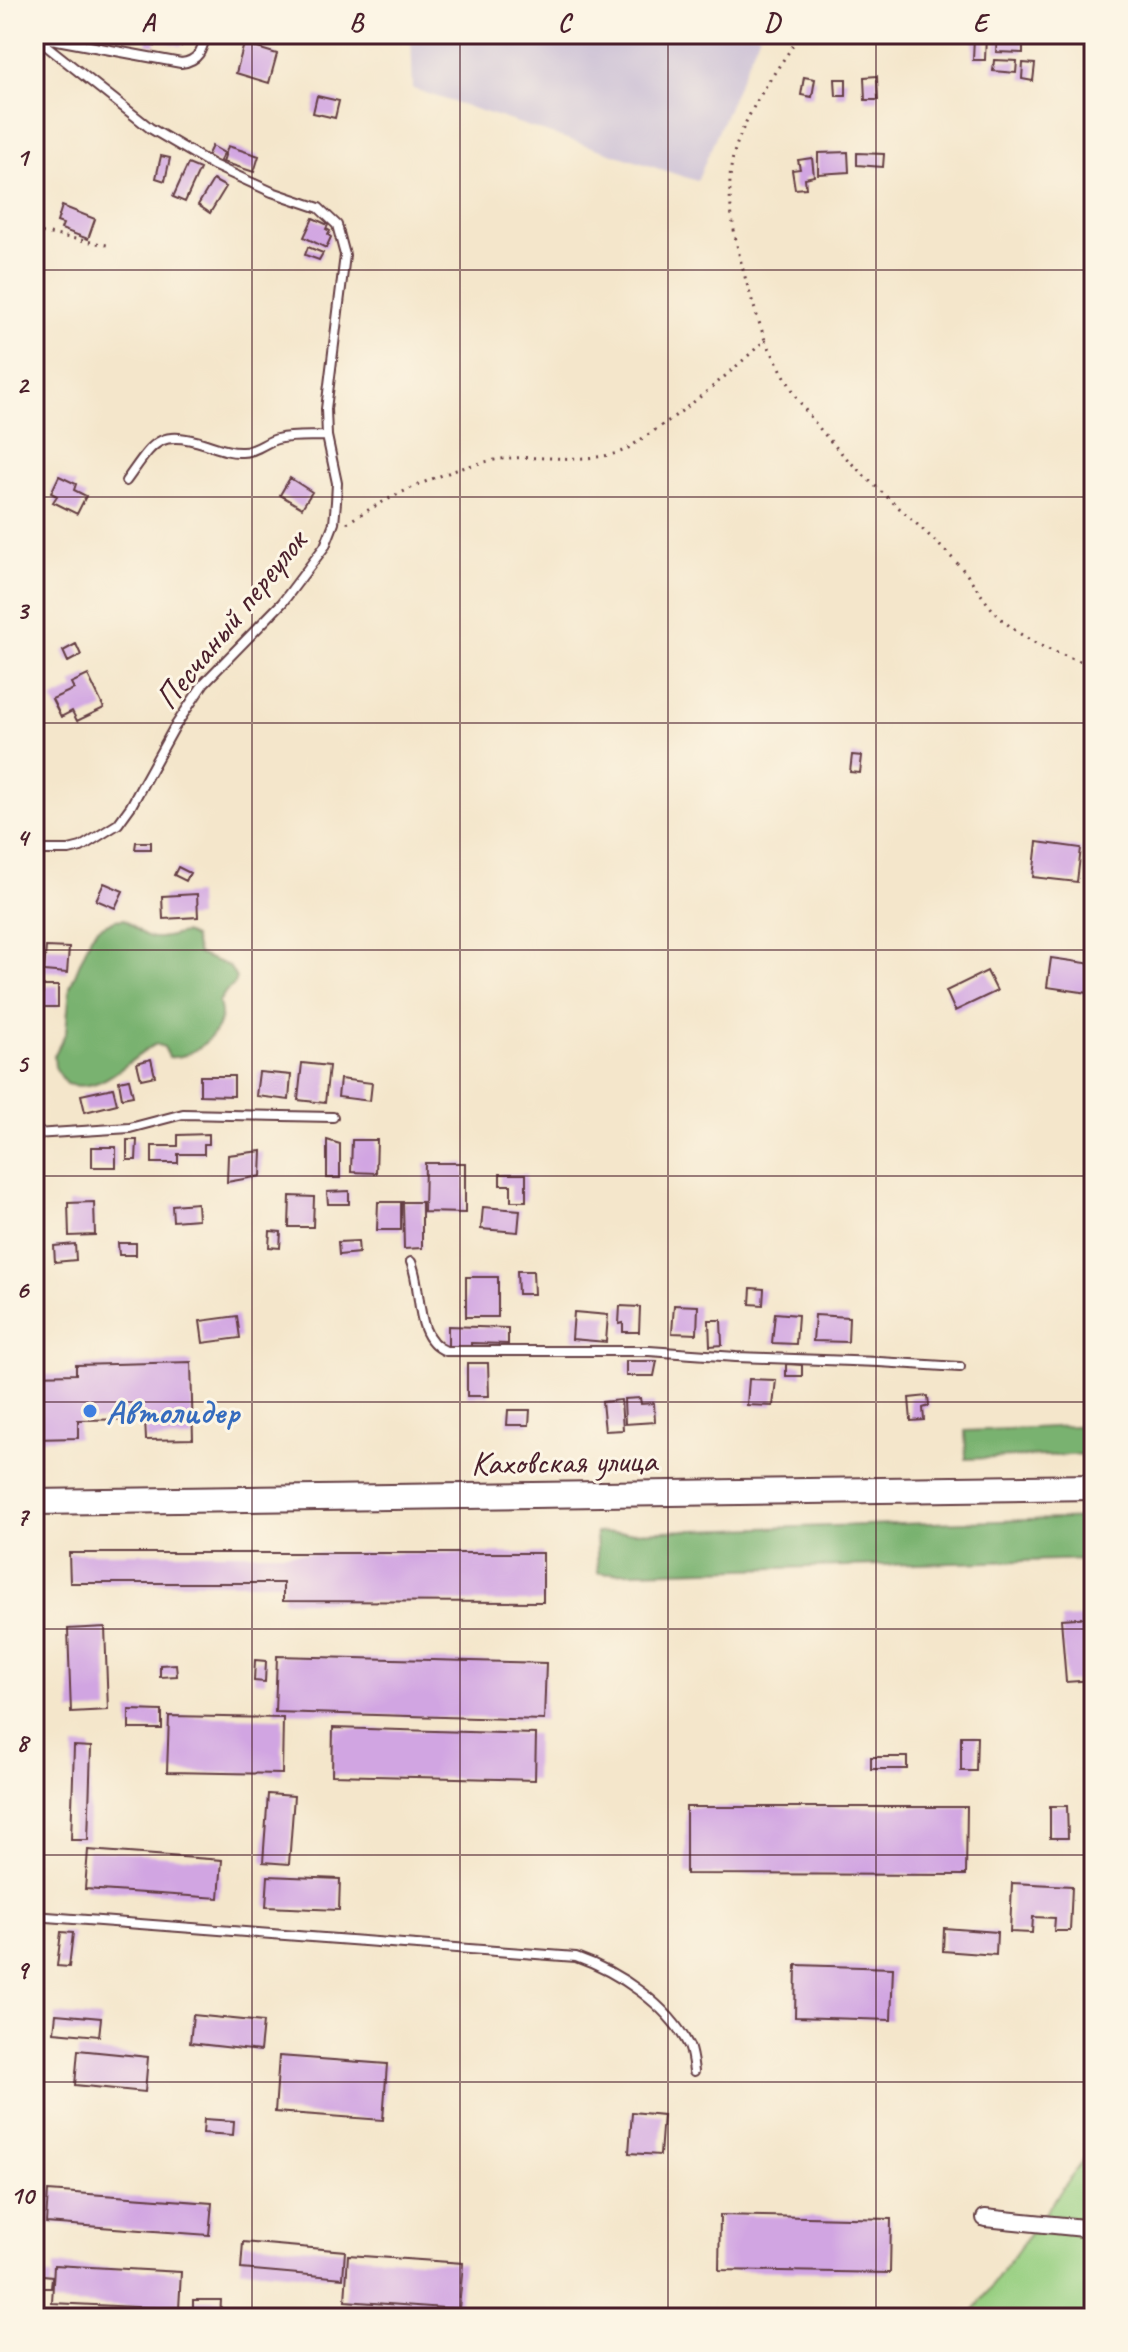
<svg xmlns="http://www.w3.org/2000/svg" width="1128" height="2352" viewBox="0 0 1128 2352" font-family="Caveat,sans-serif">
  <rect width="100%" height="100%" fill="#fcf5e5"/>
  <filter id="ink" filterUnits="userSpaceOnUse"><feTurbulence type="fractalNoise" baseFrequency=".0125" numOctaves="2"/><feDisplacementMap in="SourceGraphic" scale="16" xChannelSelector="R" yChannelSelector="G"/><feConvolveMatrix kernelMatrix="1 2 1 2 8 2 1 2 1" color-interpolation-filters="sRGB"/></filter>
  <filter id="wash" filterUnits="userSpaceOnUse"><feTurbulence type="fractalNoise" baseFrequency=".006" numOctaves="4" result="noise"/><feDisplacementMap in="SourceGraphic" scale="32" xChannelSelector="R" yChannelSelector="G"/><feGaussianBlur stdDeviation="1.8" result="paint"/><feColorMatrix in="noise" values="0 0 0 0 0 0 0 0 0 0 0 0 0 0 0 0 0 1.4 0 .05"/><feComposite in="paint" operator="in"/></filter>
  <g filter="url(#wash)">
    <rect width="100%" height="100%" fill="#f4e6cb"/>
    <path fill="#cbbfd5" d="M411,34H760L697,181L413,89Z"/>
    <path fill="#97cf81" stroke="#707756" stroke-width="2" d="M1094,2145V2318H969Z"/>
    <path fill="#79b26f" stroke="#62684d" stroke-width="2" d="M124,919C133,924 138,932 145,935C157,942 172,935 184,933L193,937L198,954L229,966L236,978L234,985L226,991L219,1002C220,1008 223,1015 220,1021C214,1040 189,1059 169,1057L164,1047L156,1044C126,1060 104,1094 66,1084L55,1067L54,1056L66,1032L70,987L91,936L98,928L115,920Z
      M1094,1425V1454L966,1459L965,1431Z
      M1094,1518V1559L598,1573L596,1533Z"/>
    <g id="blocks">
      <path fill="#d1a5e2" d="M91,34H105L103,43L90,40Z
        M149,34H185L181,46L156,39L155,46L146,44Z
        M997,34H1023V53L996,52Z
        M1092,34H1094V62L1088,61Z
        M974,36H986L985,60H973Z
        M244,44L277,54L269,83L236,73Z
        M994,60L1017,61L1016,73L993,71Z
        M1023,63L1035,64L1033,81L1022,79Z
        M877,76L878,100H865L864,77Z
        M804,77L815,79L812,97L801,95Z
        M835,79H846V96H836Z
        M317,96L339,101L335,118L313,113Z
        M212,146L224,153L219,163L207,156Z
        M228,146L259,156L254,172L223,162Z
        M848,152L849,172L818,174V153Z
        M857,153L884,154L883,167L857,165Z
        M161,156L170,158L165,181L156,178Z
        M812,158L814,176L805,178L806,188L795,189L792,170L800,169L798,160Z
        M188,164L200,169L185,202L173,197Z
        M213,180L226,187L210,213L198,205Z
        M62,206L95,219L88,239L61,229L63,224L57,222Z
        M313,218L328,225L326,229L330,231L328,235L331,237L326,248L304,237Z
        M308,247L323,253L319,260L305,255Z
        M59,476L76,484L74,490L86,496L77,514L53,502L57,496L51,493Z
        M290,478L312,492L302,508L280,495Z
        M76,644L81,655L68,662L63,651Z
        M88,675L104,708L77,721L72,711L61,717L52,699L74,689L71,683Z
        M852,755L862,756L860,773L850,772Z
        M136,842H151V849H135Z
        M1037,842L1081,848L1077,882L1033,877Z
        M178,867L190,873L186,881L174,875Z
        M104,883L123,891L115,908L96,900Z
        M197,894L198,917L163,919L162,896Z
        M46,947L69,948L67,973L44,971Z
        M1051,958L1093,964L1089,993L1047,987Z
        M987,971L997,991L955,1011L946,991Z
        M43,986H58V1007H42Z
        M151,1059L155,1076L141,1079L137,1063Z
        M302,1063L329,1066L325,1103L298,1100Z
        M259,1072L291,1075L289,1100L256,1096Z
        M200,1076H234V1096L200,1095Z
        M129,1079L133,1096L122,1098L119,1081Z
        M340,1079L372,1083L370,1101L338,1097Z
        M113,1088L117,1104L85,1112L81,1095Z
        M209,1134V1144H204V1154H178V1163H152V1146H178V1135Z
        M127,1140H137L136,1160H127Z
        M327,1140L340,1144V1178H327Z
        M352,1140H377L376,1173L351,1172Z
        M92,1147H116V1167H92Z
        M262,1151L261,1176L227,1182L228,1155Z
        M425,1163H465V1213L424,1212Z
        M500,1174H526V1201H511V1185H500Z
        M349,1191V1204H328L327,1192Z
        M290,1196L314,1197L313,1227H289Z
        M94,1202L95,1235L69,1236L68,1203Z
        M378,1202H401V1230H377Z
        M403,1202H422V1248L404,1249Z
        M197,1203L198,1219L173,1221L172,1205Z
        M483,1207L520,1210L518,1232L481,1229Z
        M270,1231L281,1232L280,1248L269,1247Z
        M358,1241L359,1253L339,1255L338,1242Z
        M118,1243H136V1255H119Z
        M75,1244L76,1260L55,1262L54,1246Z
        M517,1271H533L534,1294H518Z
        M466,1277H498V1317H466Z
        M751,1288L764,1289L763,1305L750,1304Z
        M674,1305L698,1306L697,1334L672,1333Z
        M620,1306L640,1307L639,1332H623V1323L619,1324Z
        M574,1312L608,1315L606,1342L572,1339Z
        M775,1313L798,1315L796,1344L772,1343Z
        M815,1315L849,1317L848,1342L813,1341Z
        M237,1316L240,1338L203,1343L200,1321Z
        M709,1320H721L722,1345L710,1346Z
        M448,1326L508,1328V1344L471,1343V1347H448Z
        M626,1361H657L654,1376H626Z
        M191,1362L193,1439L146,1440L145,1419L78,1420V1438L34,1439V1375L76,1374V1365Z
        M467,1363H488L489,1396H467Z
        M786,1364L802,1365V1376H786Z
        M749,1379L776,1380L773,1406L747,1405Z
        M928,1396L929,1406L923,1408L924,1420L911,1421L909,1398Z
        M640,1398L641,1404L654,1403L655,1422L625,1424L624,1399Z
        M621,1400L623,1430L605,1431L602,1402Z
        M508,1410H530L529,1425H507Z
        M69,1553H543V1602L283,1601V1583H70Z
        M1094,1617V1680L1066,1682L1061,1619Z
        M105,1627L108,1710L71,1712L68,1629Z
        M277,1656L546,1663L544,1720L275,1712Z
        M255,1660L266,1661L265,1682L254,1681Z
        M176,1664L177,1676L160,1677V1665Z
        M129,1710L162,1711V1729H129Z
        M169,1716L283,1718L282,1774L167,1772Z
        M333,1728L536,1734L535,1780L332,1775Z
        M961,1736H977L976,1771H961Z
        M74,1746L91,1747L88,1840H71Z
        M871,1757H907V1769H871Z
        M268,1794L294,1796L289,1864L263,1862Z
        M1050,1806H1067L1068,1838H1050Z
        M686,1807H967L966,1875L686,1874Z
        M88,1850L222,1860L219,1898L85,1889Z
        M268,1876L340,1879L339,1910L266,1907Z
        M1012,1883L1072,1886L1070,1931H1054L1055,1918L1033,1917L1032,1933L1010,1932Z
        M944,1928L997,1932L996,1955L943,1951Z
        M61,1932L73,1933L69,1967L57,1966Z
        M796,1965L893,1968L891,2020L795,2017Z
        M56,2014L101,2018L99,2036L54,2032Z
        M193,2015L263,2022L260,2051L190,2043Z
        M78,2050L148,2057L145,2092L75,2085Z
        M279,2056L387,2064L383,2120L275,2112Z
        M632,2112L663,2115L660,2155L629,2153Z
        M204,2119L234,2121L233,2135L203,2133Z
        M48,2191L212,2203L209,2235L46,2223Z
        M720,2215L891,2219L890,2273L719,2270Z
        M243,2242L345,2251L343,2278L241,2269Z
        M348,2255L463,2263L459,2309L345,2301Z
        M54,2265L181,2272L179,2309L52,2303Z
        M34,2274L52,2276L51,2288H42V2294L34,2293Z
        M193,2300H221L220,2318L193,2316Z"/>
    </g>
  </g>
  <g filter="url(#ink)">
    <use href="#blocks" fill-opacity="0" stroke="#643d43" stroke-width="2"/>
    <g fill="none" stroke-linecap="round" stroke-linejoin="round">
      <defs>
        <path id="service" d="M34,36L150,128L213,165L272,192L319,208L337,225L345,255L326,409L327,436L337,483L336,502L334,523L325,546L282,603L204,683L174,728L131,806L118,824L81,847L69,850H34
          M35,36L181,63C199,61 202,50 206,34
          M126,481C153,444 157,428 206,444C218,448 230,453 242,452C256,452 265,442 277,439C293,435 311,437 327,436
          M34,1134L130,1128L183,1114L333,1117
          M411,1262C423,1289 413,1338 446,1351H649L736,1357L879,1362L960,1367
          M34,1916L576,1957C619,1972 668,2005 689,2046C692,2054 693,2063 694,2071"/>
        <path id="minor" d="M985,2218L1094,2229"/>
        <path id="secondary" d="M34,1502L1094,1487"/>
      </defs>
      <use href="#service" stroke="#643d43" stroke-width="12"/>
      <use href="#minor" stroke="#643d43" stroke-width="20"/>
      <use href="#secondary" stroke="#643d43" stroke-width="28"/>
      <path stroke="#643d43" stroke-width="3" stroke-dasharray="2 6" stroke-linecap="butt" d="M34,231L107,245
        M765,340C780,367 794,396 812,419C854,473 909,513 956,562C970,576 980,595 993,610C1019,640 1057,655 1094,665
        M347,523C388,496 462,461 511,458C546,456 587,463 620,452C629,449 638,441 646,436C689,408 728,375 765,340C748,289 719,206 734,153C747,109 776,71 801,34"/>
      <use href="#service" stroke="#fff" stroke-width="8"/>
      <use href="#minor" stroke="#fff" stroke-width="16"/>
      <use href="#secondary" stroke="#fff" stroke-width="24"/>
    </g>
  </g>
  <path fill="none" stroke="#4a1f2b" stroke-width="2" stroke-opacity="0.55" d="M252,34V2318M460,34V2318M668,34V2318M876,34V2318M34,270H1094M34,497H1094M34,723H1094M34,950H1094M34,1176H1094M34,1402H1094M34,1629H1094M34,1855H1094M34,2082H1094"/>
  <circle fill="#3f7fe0" stroke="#fcf5e5" stroke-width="3" cx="90" cy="1411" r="8"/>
  <g text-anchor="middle" stroke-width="6" stroke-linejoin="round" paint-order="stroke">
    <g font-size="34" fill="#4a1f2b" stroke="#fcf5e5">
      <text transform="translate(230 619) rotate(-51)" y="12">Песчаный переулок</text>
      <text transform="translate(564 1461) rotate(-1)" y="12">Каховская улица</text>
    </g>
    <g font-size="34" font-weight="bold" fill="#366cbe" stroke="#fcf5e5" text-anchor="start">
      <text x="106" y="1423">Автолидер</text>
    </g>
  </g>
  <rect width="1128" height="2352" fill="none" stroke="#fcf5e5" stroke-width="88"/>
  <rect x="44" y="44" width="1040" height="2264" fill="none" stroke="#4a1f2b" stroke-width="3"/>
  <g font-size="26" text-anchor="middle" font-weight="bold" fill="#4a1f2b">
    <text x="148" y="31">A</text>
    <text x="356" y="31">B</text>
    <text x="564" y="31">C</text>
    <text x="772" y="31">D</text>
    <text x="980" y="31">E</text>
    <text x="22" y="166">1</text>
    <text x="22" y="393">2</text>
    <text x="22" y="619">3</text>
    <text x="22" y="846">4</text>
    <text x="22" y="1072">5</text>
    <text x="22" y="1298">6</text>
    <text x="22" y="1525">7</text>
    <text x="22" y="1751">8</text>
    <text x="22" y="1978">9</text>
    <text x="22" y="2204">10</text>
  </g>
</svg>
